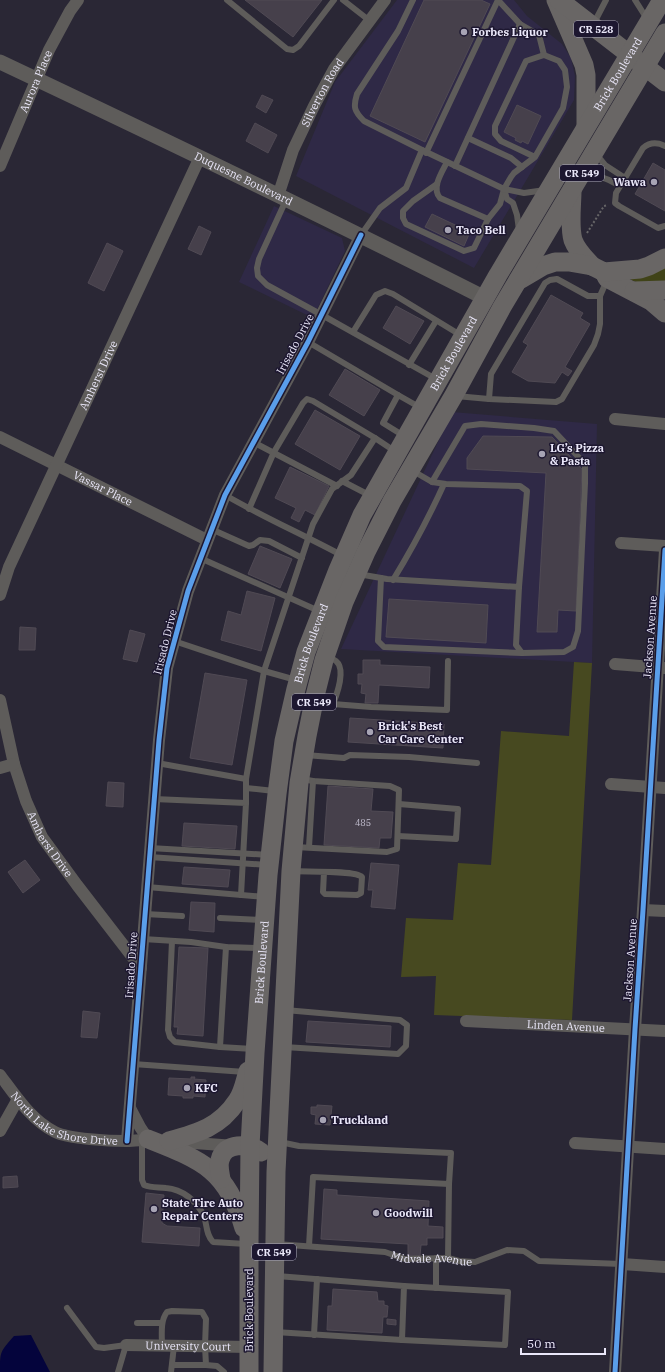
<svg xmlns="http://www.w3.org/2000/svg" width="665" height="1372" viewBox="0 0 665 1372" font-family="'IBM Plex Serif',serif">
  <rect width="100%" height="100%" fill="#2a2735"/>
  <path fill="#2f2946" d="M397,0H514L527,16L562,44L571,58L575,76L574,100L474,268L296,176L335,82Z
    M274,206L342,238L345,251L313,318L239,282Z
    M452,412L597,424L592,663L341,649Z"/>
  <path fill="#404318" d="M665,267V284H642L631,280V277Z"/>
  <path fill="#474920" d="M574,662L592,663L572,1020L434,1015L436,976L401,977L406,918L453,920L458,863L491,865L501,731L569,736Z"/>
  <path fill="#04043c" d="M31,1335L50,1372H0C0,1351 0,1352 14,1336Z"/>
  <path fill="#46404b" stroke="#504a54" d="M245,0H322L293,37Z
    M424,0H481L490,4L425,142L370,116Z
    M262,95L273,100L266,113L256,107Z
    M517,105L541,116L528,144L522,141L521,143L515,140L516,138L504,132Z
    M255,123L277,135L268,153L246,141Z
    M653,163L665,170V211L635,194Z
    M432,214L470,232L464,246L425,227Z
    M199,226L211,232L201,255L188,249Z
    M107,243L123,251L104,291L88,283Z
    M551,295L583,313L580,318L590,324L565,367L572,371L568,376L562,372L555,383L528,381L512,372L528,345L523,342Z
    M396,306L424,321L410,344L383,328Z
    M345,369L380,390L364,416L329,395Z
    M315,410L360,436L340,470L295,444Z
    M483,436L552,437L582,469L576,611L558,610L557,632H537L546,473L467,469V458Z
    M290,467L329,486L315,515L305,510L299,522L291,518L296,508L275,498Z
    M260,546L292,559L280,588L248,574Z
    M247,591L275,598L261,651L221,640L228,611L241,615Z
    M389,599L488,605L486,643L386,637Z
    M20,627L36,628L35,650H19Z
    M130,630L145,634L137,662L123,659Z
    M363,660H380V665L430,667L429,688L379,685L378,703H365L366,694L361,693L362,684H358V674H363Z
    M205,673L247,680L232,765L190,758Z
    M350,718L444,724L443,748L348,742Z
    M108,782L124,783L123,807L106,806Z
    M328,786L373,789L371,811L393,812L391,838H380L379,848L324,845Z
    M184,823L237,826L235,849L182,846Z
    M25,860L40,880L23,893L8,872Z
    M371,863L399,865L395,909L371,907L373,890H368Z
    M184,867L230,870L228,887L182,884Z
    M191,902L215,903L214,932L189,930Z
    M179,947L208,948L203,1036L177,1034L178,1027H174Z
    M83,1011L100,1013L97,1038L81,1037Z
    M308,1021L391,1026L390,1047L306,1042Z
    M191,1077H195L194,1079L206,1080L205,1097L193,1096V1098H183V1096L168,1095L169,1078L191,1079Z
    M317,1105L332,1106L330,1125L315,1124L316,1115L311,1114V1107H317Z
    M17,1176L18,1187L3,1188V1177Z
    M324,1189L337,1190V1195L429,1201L428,1226L443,1227V1238H427V1245H421L420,1256H408V1244L321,1239Z
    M146,1193L164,1195L162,1223L167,1226L200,1228L199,1246L142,1242Z
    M333,1289L377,1292L378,1301H384V1305L388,1306L387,1317H383L382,1333L327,1330L328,1306H332Z
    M387,1319L396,1320V1325L387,1324Z"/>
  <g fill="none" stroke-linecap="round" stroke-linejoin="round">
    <path stroke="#666567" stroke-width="2" stroke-dasharray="2 2" stroke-linecap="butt" d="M587,233L604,206L608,205"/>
    <g stroke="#5e5c5a" stroke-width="6">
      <path d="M227,0L287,49L293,50L299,46L334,0"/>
      <path d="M343,0L370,21"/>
      <path d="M413,0L398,31L357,94C353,107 354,111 364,121L422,150"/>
      <path d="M498,0L520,24L539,35L544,55"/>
      <path d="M635,0L647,19"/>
      <path d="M594,23L606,0"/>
      <path d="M468,138L511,158L522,167"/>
      <path d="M665,146C657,142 650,142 643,148L616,193L615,203L619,206L658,228L665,226"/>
      <path d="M426,153L498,0"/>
      <path d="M596,154L605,165L625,178"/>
      <path d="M447,162C442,172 431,188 440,198L488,219"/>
      <path d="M455,166L520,24"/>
      <path d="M582,179C601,175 604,177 620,186"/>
      <path d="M437,184L413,201L403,211V218L406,224L464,251L474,248L488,219L500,204L504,189L511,177L514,173L535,157L563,108L567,87L565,70L559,61L544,55L526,61L495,126V134L501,141L535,157"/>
      <path d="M504,189L507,199L513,203L517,215L519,230"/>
      <path d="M286,200L259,259L257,268L258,276L267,285L322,315L436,379"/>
      <path d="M361,235L380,208L406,188L422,150L504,189L524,193L545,190"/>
      <path d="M353,332L376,295L385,291L393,294L462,336"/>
      <path d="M308,342L398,395"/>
      <path d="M409,365L436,321"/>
      <path d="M456,396L489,399L556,402L562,399L594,345L598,334L600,324V296L607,280"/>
      <path d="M489,399L491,374L545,283L550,280L557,279L588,296H600"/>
      <path d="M404,436L383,423L398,395L421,408"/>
      <path d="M253,442L337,486"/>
      <path d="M342,481L371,496"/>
      <path d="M432,482L465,426L481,424L534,428L554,431L585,464V483L578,631L573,647L564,652L522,653L516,645L519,587"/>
      <path d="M225,495C263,517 304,535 343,556"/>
      <path d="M249,509L274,452L303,403L307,399L313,401L375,438"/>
      <path d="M211,529L249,546L253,545L260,540L269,541L302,558"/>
      <path d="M200,558L319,611"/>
      <path d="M358,574L387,579L519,587L527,491L520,486L446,484L432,482L413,471"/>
      <path d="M381,578L378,641L384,647L522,653"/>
      <path d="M393,580C412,549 429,517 444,484"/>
      <path d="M174,641L264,671L296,680"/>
      <path d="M315,701L333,704C337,694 346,669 336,661C334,659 330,658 328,657"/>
      <path d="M333,704L371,707L447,710L448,661"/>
      <path d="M305,755L344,758L350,755L409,757L477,763"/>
      <path d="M157,763L246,779"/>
      <path d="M246,788L274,791"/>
      <path d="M154,799L246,803L241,895"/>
      <path d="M246,803V779L264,671L313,524L332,489L351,475L375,438L396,452"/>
      <path d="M398,836L456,839L458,809L399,804"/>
      <path d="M295,847L387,852L397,849L399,790L390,786L313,781L302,779"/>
      <path d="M309,847L313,781"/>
      <path d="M150,848L269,855"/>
      <path d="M149,857L268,865"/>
      <path d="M293,871C305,872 355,870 362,877L361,893L357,895L325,894L323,892L324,872"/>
      <path d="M147,887L265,897"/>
      <path d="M145,914L182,916"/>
      <path d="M220,918L262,920"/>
      <path d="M143,939L191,942L226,947L260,948"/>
      <path d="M172,941L168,1030L170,1037L175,1042L220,1047"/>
      <path d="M226,947L220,1047L253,1049"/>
      <path d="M284,1047L398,1054L406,1046L407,1025L400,1020L285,1010"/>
      <path d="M133,1064L245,1072"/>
      <path d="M142,1140V1180L144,1185C151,1188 158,1187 166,1188C182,1189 197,1201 204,1216C207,1225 206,1235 213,1242L246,1244"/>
      <path d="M280,1142L299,1146L451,1153L449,1184L313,1177L309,1246"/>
      <path id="s1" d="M276,1244L385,1252L405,1259L448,1258L459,1261L475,1262L507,1250L524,1251L539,1261L622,1264"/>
      <path d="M436,1258V1288"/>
      <path d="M448,1258L449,1184"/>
      <path d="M67,1308L96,1347L104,1348L126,1345L118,1372"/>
      <path d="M137,1323H162"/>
      <path d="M275,1332L402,1340L404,1286L277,1276"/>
      <path d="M314,1335L317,1279"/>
      <path d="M402,1340L505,1345L508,1292L404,1286"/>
      <path d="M162,1346C162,1335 160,1321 167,1312L172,1311L202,1312L206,1319L205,1346L206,1365L217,1366L224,1372"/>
      <path d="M172,1365H206"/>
      <path d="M171,1372L174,1346"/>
    </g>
    <g stroke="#5e5c5a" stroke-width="12">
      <path id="s2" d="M0,166L49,50L70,11L78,0"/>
      <path id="s3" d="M278,196L293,150L314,106L334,69L385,0"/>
      <path d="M615,419L665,424"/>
      <path id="s4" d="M0,437L207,540"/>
      <path d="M621,543L665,546"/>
      <path id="s5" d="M0,595L9,567L200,157"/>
      <path d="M615,664L665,668"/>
      <path id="s6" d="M0,700L14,764L26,801L42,837L77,885L141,968"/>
      <path d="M0,768L14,764"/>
      <path d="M611,784L665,788"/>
      <path d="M643,910L665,911"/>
      <path id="s7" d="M466,1021L665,1031"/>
      <path id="s8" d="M0,1075C15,1095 31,1120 55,1132C69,1139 110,1141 127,1141C137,1141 146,1139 155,1140"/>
      <path d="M130,1108L140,1127L148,1139"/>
      <path d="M0,1131L18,1099"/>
      <path d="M127,1141L159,740L167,668L188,591L225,495L308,342L361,235"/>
      <path d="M181,1142L235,1146"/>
      <path d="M575,1143L665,1149"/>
      <path d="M622,1264L665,1267"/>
      <path id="s9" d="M126,1345L250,1347"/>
      <path d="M615,1372L635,1029L643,910L665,550"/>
    </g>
    <path stroke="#5e5c5a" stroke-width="15" id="s10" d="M0,62C163,139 325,217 485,298"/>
    <g stroke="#696665" stroke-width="19">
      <path d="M556,0L584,65L586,75V126"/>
      <path d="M559,0L665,82"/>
      <path d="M572,190C572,205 569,226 573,240C577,251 585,258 592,266"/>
      <path d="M604,272L607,278L651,301L665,313"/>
      <path d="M521,279L543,266L555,262H569L592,266L604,272L640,269L649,266L665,258"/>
      <path d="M634,291L665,290"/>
      <path d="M148,1139C201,1160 227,1169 244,1228"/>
      <path d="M169,1141C198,1133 220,1127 237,1101C243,1093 245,1081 248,1071"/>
      <path d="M221,1179C220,1173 218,1166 220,1160C224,1142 249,1143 261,1152"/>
      <path id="s11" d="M249,1372V1244L250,1146L255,1053L268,875L277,794L284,741L296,689L306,652L338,570L362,515L498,275L662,0"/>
      <path d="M273,1372L276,1172L291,871L299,783L307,736L315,696L324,660L344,602L366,552L392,501L454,395L502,307L665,33"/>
    </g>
    <defs>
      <path id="cycleway" d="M127,1141L159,740L167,668L188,591L225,495L308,342L361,235
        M615,1372L635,1029L643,910L665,550"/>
    </defs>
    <use href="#cycleway" stroke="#1d1730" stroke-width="8"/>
    <use href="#cycleway" stroke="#5a9eea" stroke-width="5"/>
  </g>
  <g fill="#a7a4b4" stroke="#1d1730" stroke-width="1.5">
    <circle cx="464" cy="32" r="4"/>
    <circle cx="654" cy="182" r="4"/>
    <circle cx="448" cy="230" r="4"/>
    <circle cx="542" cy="454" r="4"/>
    <circle cx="370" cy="732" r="4"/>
    <circle cx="187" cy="1088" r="4"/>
    <circle cx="323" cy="1120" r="4"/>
    <circle cx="154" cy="1209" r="4"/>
    <circle cx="376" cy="1213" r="4"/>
  </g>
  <g text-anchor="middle" stroke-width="3" stroke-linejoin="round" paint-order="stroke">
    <g font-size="9" fill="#c1bdce">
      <text x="363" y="826">485</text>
    </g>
    <g fill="#1d1730" stroke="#aca9bd" stroke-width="1">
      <rect x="574" y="21" width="44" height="16" rx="3"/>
      <rect x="560" y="165" width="44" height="16" rx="3"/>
      <rect x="292" y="694" width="44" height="16" rx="3"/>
      <rect x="252" y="1244" width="44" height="16" rx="3"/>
    </g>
    <g font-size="10" font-weight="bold" fill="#eae7f9">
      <text x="596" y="33">CR 528</text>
      <text x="582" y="177">CR 549</text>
      <text x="314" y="706">CR 549</text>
      <text x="274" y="1256">CR 549</text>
    </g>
    <g font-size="11" font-weight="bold" fill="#eae7f9" stroke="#1d1730" text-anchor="start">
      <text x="472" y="36">Forbes Liquor</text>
      <text x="646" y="186" text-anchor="end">Wawa</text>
      <text x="456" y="234">Taco Bell</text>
      <text x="550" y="452">LG’s Pizza<tspan x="550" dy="13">&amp; Pasta</tspan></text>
      <text x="378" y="730">Brick's Best<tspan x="378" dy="13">Car Care Center</tspan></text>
      <text x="195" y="1092">KFC</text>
      <text x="331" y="1124">Truckland</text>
      <text x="162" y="1207">State Tire Auto<tspan x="162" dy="13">Repair Centers</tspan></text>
      <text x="384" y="1217">Goodwill</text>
    </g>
    <g font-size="11" fill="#eae7f9" stroke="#1d1730">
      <text dy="4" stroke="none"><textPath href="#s11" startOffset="1382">Brick Boulevard</textPath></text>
      <text dy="4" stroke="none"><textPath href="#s2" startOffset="92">Aurora Place</textPath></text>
      <text dy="4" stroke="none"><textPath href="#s3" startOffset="113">Silverton Road</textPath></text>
      <text dy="4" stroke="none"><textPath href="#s10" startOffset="270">Duquesne Boulevard</textPath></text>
      <text transform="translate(295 344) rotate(-62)" y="4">Irisado Drive</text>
      <text dy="4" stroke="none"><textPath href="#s11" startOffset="1058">Brick Boulevard</textPath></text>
      <text dy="4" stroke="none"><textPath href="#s5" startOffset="241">Amherst Drive</textPath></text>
      <text dy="4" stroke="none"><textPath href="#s4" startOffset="115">Vassar Place</textPath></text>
      <text transform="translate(650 637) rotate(-86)" y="4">Jackson Avenue</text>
      <text transform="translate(165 642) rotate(-76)" y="4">Irisado Drive</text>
      <text dy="4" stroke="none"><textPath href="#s11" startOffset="734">Brick Boulevard</textPath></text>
      <text dy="4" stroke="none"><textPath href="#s6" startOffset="154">Amherst Drive</textPath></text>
      <text transform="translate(630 960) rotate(-86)" y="4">Jackson Avenue</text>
      <text dy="4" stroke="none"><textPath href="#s11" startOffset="410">Brick Boulevard</textPath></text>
      <text transform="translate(131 965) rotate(-86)" y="4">Irisado Drive</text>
      <text dy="4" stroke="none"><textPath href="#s7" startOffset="100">Linden Avenue</textPath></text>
      <text dy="4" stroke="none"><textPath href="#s8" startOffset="83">North Lake Shore Drive</textPath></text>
      <text dy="4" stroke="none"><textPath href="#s1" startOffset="157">Midvale Avenue</textPath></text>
      <text transform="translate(249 1310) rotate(-90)" y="4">Brick Boulevard</text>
      <text dy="4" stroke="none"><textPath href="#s9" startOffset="62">University Court</textPath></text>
    </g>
  </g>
  <path d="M521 1348v6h84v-6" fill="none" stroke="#eae7f9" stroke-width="2"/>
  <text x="527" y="1348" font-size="12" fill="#eae7f9" stroke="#1d1730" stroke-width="3" paint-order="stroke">50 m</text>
</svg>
